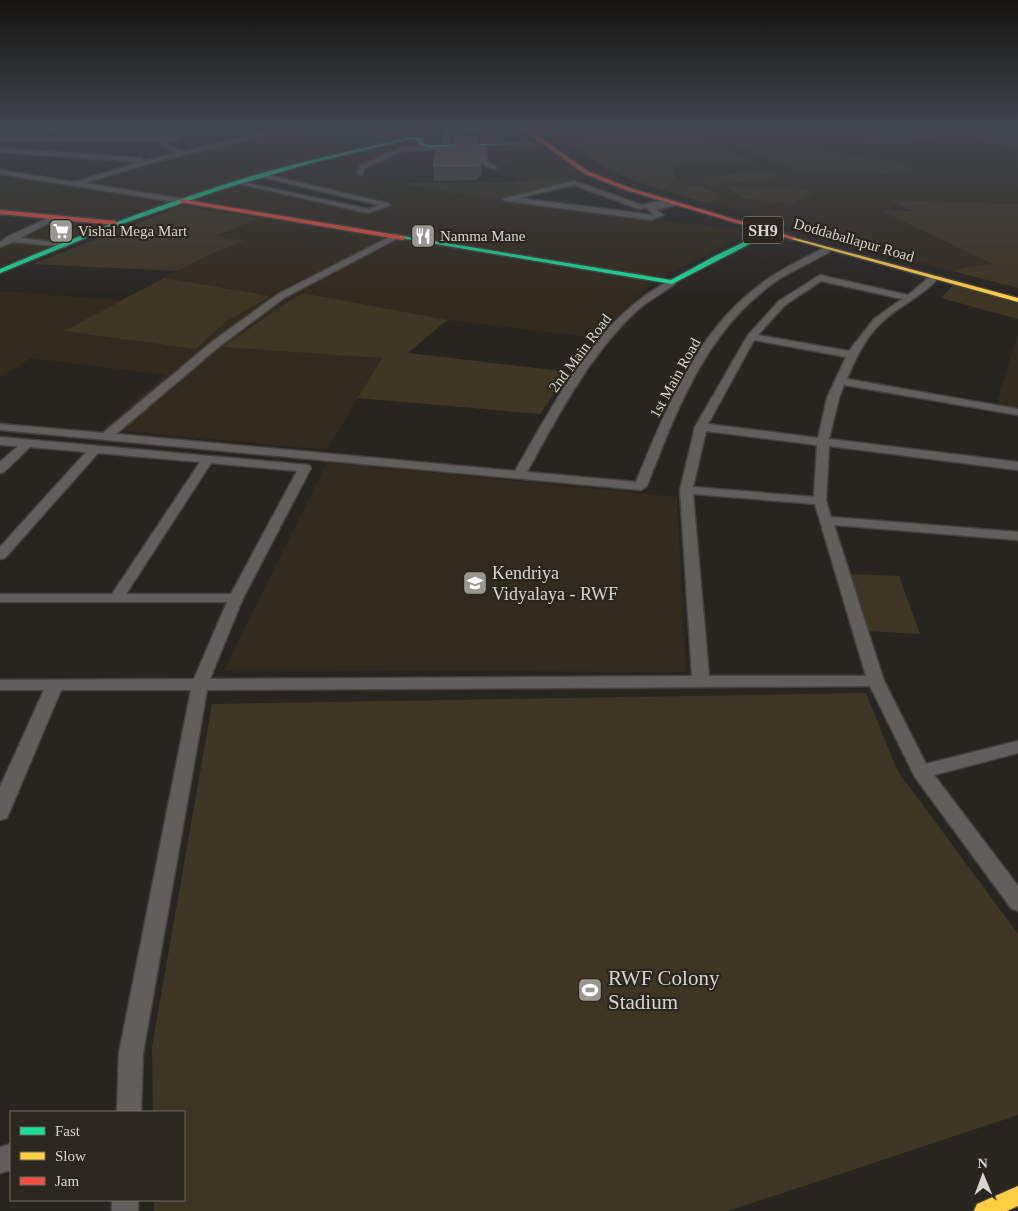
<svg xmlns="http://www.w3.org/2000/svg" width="1018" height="1211" viewBox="0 0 1018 1211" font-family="Georgia,serif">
  <rect width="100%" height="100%" fill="#282521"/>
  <path fill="#322a1e" d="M543,127H1018V204L891,200L916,212H882L994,264L965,267L952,271L646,185L610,171Z
    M274,135L352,148L253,175L177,199L85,184L189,155Z
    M414,140L417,141V147L401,148L367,161L359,166L356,174L496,200L751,231L652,282L596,338L447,320L408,353L569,372L540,414L358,398L327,450L103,429L165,375L31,358L0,378V291L121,300L177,271L33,264L195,200L242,186L373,214L396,205L274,176Z
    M536,144L587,176L516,182L507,151H495L494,145Z
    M17,177L89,189L166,203L112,222L0,210V184Z
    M54,220L102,225L54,243L17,239Z
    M10,241L50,245L0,267V246Z
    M1018,334V409L996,405Z
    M327,462L677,497L686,672L224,670Z"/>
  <path fill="#3e3525" d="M317,127H429V130L387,139Z
    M518,130L532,142L479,144V131Z
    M655,136L702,140L754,162C727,163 699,158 674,168L676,179L690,187C704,184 710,191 722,197L708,204L646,185L610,171L568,143Z
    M755,142L891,161L902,163L914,170L888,174L801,170L758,156L734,143Z
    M756,171L769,172L781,178L709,185L700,180L703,177Z
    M587,176L496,200L399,183L516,182Z
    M730,187H794L814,192L793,203L787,204L744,198L729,189Z
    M889,200L1018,204V288L952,271L965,267L993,264L881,211H914Z
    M180,206L259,218L215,236L244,241L208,255L178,271L33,264Z
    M164,278L270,296L224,323L196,349L64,331Z
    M956,282L1018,300V319L941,298Z
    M302,293L447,320L408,353L569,372L540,414L358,398L382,358L222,347Z
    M850,574L899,576L920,634L867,631Z
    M866,693L897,770L1018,934V1115L728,1211H154V1200H184V1112H153L152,1047L212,704Z"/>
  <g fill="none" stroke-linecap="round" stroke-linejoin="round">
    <defs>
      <path id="street" d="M50,127H57L42,137H126L138,127H145L133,137L176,136L185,127H191L180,139L167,141L166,144L184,151L288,127H299L155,162L84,183L184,199V203H181L0,174V170L74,182L140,162L0,152V148L141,158L144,161L177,153L161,146V142L0,140V136L34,137Z
        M444,127H450L449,143L446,145L443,143Z
        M524,127L526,130L462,131L461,136L456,135V129L459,127Z
        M482,143L485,145L488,161L496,167V169C482,170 479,157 479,145Z
        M445,146L447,149L403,151L365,168L362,175L357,174L360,166L402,147Z
        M263,174L387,203L391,205L368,213L235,183L238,181L368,209L379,205L261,177V175Z
        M574,181L642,205L668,199L672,201L665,204L676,202L680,204L656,210L664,215L651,220L506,201L502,199ZM574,185L639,209L646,208L654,215L518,198Z
        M54,215H57V219L20,238L63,243L67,245L66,247L13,242L0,247V242L7,237Z
        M395,234L402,236L284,298L221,345L116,434L515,471C551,409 591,330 652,291C659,287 665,282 672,279L676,282L675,284C664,292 651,299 640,308C590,353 559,414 527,472L636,482C665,412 695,334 757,287C778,270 803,259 826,247L833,249C826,255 815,259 807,264C791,272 775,280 762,292C702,340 674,417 647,486L641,490L0,430V424L103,433L213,341L278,294Z
        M820,275L908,295L931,276L938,278C922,297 898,306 881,323C865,338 855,359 847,379L1018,409V415L844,385L839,398L829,439L1018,462V470L829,446L826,501L831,517L1018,532V540L834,525L884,681L926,764L1018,741V753L934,775L1018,886V911L1011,908L915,777L870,686L207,690L143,1053L141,1112H117L119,1053L191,690H61L7,818L0,820V787L44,690H0V680L194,679L227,602H0V594H112L200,462L98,453L5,558L0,559V547L86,452L30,447L4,472L0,473V462L18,446L0,445V437L309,465L311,468L243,598L210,679L692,676L680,490L695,427L748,335L779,301ZM821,281L902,299L874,319L849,351L758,335L785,305ZM754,340L846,357L827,398L818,438L708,424ZM706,431L817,445L814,497L693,487ZM211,463L297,471L231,594H126ZM693,494L815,504L866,676H709Z
        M11,1144V1170L0,1173V1147Z
        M112,1200H138V1211H112Z"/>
      <path id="fast" d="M410,137L422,138L423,143L429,145L546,143L429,147L419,145L418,140L410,139L308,164L220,190L110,228L0,273V269C82,234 166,202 252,176C304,161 357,150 410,137Z
        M769,230L772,232L771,233L672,284L400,238L403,236L671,280L715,256Z"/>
      <path id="slow" d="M791,237L1018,298V302L791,239Z
        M1018,1186V1206L1007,1211H974L977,1204Z"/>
      <path id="jam" d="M520,127H525L589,172L630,188L796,238L791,239L626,190L585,174Z
        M181,199L403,236L406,238L403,240L179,202Z
        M0,210L115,221L118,223L115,225L0,214Z"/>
    </defs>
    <use href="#street" stroke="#44413e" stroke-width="3"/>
    <use href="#fast" stroke="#44413e" stroke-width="3"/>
    <use href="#slow" stroke="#44413e" stroke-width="3"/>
    <use href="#jam" stroke="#44413e" stroke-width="3"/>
    <use href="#street" fill="#615e5b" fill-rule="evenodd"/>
    <use href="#fast" fill="#16e098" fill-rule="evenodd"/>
    <use href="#slow" fill="#ffcf43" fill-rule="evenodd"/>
    <use href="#jam" fill="#f24e42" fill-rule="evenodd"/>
  </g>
  <path fill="#4b4740" d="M843,127H1018V148L966,133L882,143L843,129Z
    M477,136V148L482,151L481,177H478V180L434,181L433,166L453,148Z"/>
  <path fill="#36332d" d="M933,127H967L966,133L882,143L884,133Z
    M482,151V165L481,177V163Z"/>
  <path fill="#5a564f" stroke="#6d6a63" d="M867,127H933L884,133Z
    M984,127H1018V137Z
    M477,136L476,148H480L482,151L481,163H478V166H433L437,148H453L455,137Z"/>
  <linearGradient id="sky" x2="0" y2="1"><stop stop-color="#161412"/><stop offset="0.43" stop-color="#42464e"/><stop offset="1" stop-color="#42464e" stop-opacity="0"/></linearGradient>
  <rect width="1018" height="297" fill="url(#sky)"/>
  <defs>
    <symbol id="supermarket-square" viewBox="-11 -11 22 22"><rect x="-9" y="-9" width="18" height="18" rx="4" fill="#9a9791" stroke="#2b261e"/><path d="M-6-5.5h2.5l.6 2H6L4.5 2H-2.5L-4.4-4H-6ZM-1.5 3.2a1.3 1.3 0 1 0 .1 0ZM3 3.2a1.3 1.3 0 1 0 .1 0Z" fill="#fff"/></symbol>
    <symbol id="restaurant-square" viewBox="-11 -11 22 22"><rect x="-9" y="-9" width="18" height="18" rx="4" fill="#9a9791" stroke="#2b261e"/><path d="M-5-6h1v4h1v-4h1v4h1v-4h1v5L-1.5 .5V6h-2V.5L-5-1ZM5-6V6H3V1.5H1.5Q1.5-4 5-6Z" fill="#fff"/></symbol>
    <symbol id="school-square" viewBox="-11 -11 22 22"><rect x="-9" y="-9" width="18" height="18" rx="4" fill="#9a9791" stroke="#2b261e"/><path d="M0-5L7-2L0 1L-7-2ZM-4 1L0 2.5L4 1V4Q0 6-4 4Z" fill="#fff"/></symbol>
    <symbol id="stadium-square" viewBox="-11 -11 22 22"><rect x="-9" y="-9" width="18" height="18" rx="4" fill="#9a9791" stroke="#2b261e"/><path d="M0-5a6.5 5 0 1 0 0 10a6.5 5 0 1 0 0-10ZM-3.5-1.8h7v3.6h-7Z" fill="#fff"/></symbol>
  </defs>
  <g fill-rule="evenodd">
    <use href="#supermarket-square" x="47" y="217" width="28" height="28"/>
    <use href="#restaurant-square" x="409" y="222" width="28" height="28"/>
    <use href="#school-square" x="461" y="569" width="28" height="28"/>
    <use href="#stadium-square" x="576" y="976" width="28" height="28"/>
  </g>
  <g text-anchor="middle" stroke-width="4.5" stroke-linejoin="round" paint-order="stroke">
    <g font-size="15" fill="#d7d4ce" stroke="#2b261e" text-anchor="start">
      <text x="78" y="236">Vishal Mega Mart</text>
      <text x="440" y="241">Namma Mane</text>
    </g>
    <g font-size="15" fill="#d7d4ce" stroke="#2b261e">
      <text transform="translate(854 240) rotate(16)" y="5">Doddaballapur Road</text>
      <text transform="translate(580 353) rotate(-53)" y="5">2nd Main Road</text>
      <text transform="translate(675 378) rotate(-61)" y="5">1st Main Road</text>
    </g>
    <rect fill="#2b261e" stroke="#a3a099" stroke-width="1" x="743" y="216.5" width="40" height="27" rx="4"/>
    <g font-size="16" font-weight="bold" fill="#d7d4ce">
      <text x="763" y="236">SH9</text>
    </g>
    <g font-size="18" fill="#d7d4ce" stroke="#2b261e" text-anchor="start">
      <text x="492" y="579">Kendriya<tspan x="492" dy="21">Vidyalaya - RWF</tspan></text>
    </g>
    <g font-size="21" fill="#d7d4ce" stroke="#2b261e" text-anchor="start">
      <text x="608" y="985">RWF Colony<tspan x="608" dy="24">Stadium</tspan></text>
    </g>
  </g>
  <rect x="10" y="1111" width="175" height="90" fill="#2b261e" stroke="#706c64"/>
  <rect x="20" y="1127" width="25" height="8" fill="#16e098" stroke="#706c64"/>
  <text x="55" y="1136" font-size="15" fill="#d7d4ce">Fast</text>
  <rect x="20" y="1152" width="25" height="8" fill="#ffcf43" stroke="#706c64"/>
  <text x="55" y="1161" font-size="15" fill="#d7d4ce">Slow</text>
  <rect x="20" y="1177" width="25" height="8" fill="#f24e42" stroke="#706c64"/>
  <text x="55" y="1186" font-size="15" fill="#d7d4ce">Jam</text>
  <g transform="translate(983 1176) rotate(359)" stroke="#2b261e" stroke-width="4" paint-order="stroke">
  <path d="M0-4L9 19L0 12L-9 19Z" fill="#d7d4ce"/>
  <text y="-8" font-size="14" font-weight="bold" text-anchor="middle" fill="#d7d4ce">N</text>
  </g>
</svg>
